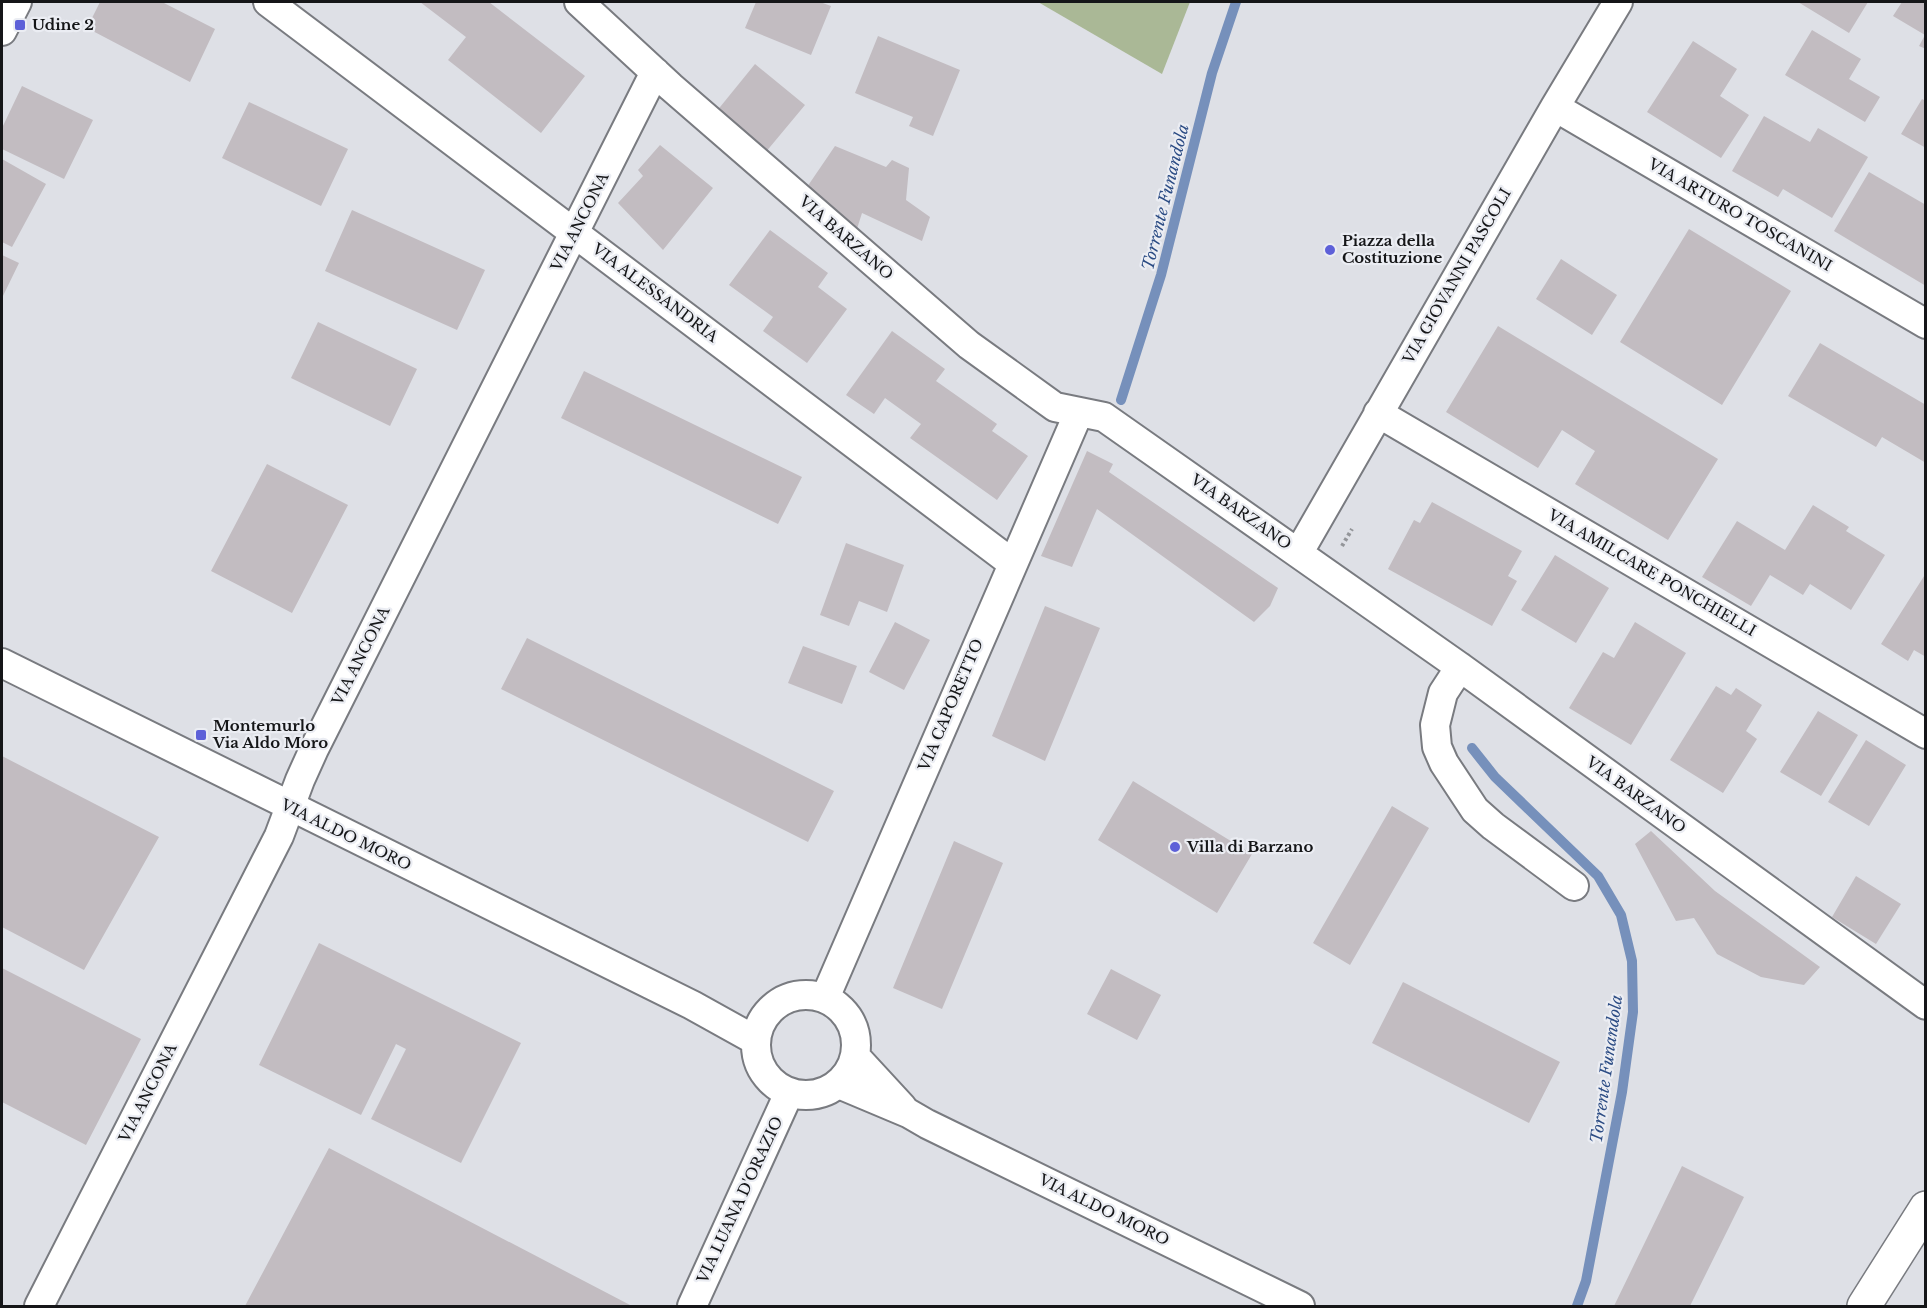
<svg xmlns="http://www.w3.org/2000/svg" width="1927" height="1308" viewBox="0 0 1927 1308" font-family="'Libre Baskerville',serif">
  <rect width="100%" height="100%" fill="#dee0e6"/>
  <path fill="#aab896" d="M1038,2H1190L1162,74Z"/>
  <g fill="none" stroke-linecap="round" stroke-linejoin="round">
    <path stroke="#7690bb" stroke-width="10" d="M1121,400L1161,275L1212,73L1236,2
      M1472,748L1495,777L1598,876L1621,915L1632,961L1633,1012L1622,1092L1586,1281L1577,1306"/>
  </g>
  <path fill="#c2bcc1" d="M100,2H162L215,29L190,82L87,28Z
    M420,2H489L585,76L541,133L448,60L466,37Z
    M756,2H820L831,6L811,55L745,28Z
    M1798,2H1868L1849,33Z
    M1902,2H1926V49L1919,46L1925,35L1893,16Z
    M1812,30L1861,59L1849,79L1880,97L1865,122L1785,75Z
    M878,36L960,70L933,136L909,126L913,117L855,93Z
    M1693,41L1737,69L1720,96L1749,115L1721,158L1647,112Z
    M755,64L805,105L765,153L716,112Z
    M22,86L93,120L64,179L2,149V128Z
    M1922,99L1926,101V148L1901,134Z
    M249,102L348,149L321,206L222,158Z
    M1764,116L1810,142L1818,128L1868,157L1832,218L1783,189L1778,197L1732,171Z
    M660,145L713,188L663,250L618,203L643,176L638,170Z
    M835,146L886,167L892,160L909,168L906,200L930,217L922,241L862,213L855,235L805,190Z
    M2,159L46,184L12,247L2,242Z
    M1869,172L1926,205V286L1834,231Z
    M352,210L485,270L457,330L325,271Z
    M1689,229L1791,291L1722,405L1620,342Z
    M770,230L828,273L818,287L847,309L807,363L763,331L773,317L729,285Z
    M2,255L19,263L2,298Z
    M1561,259L1617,295L1592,335L1536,299Z
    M318,322L417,369L390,426L291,378Z
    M1498,326L1718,459L1668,540L1575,484L1595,451L1562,430L1538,468L1446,412Z
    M892,331L945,369L936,381L997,424L992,431L1028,456L997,500L910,438L921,424L885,398L874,414L846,395Z
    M1820,343L1926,405V463L1882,437L1876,447L1788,396Z
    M584,371L802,477L778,524L561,418Z
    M1087,451L1113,464L1109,472L1278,588L1270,606L1254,622L1097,509L1072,567L1041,556Z
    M267,464L348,505L292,613L211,571Z
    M1432,502L1522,551L1508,576L1517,581L1492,626L1388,569L1414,520L1420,523Z
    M1813,505L1849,527L1846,531L1885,555L1851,610L1810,584L1803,595L1770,575L1751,606L1702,577L1737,521L1785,550Z
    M846,543L904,565L887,612L859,601L849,626L820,615Z
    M1555,555L1609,588L1576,643L1521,610Z
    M1926,573V657L1914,650L1908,661L1881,644Z
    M1045,606L1100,628L1045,761L992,736Z
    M895,622L930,640L904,690L869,672Z
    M1635,622L1686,653L1631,745L1569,708L1603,652L1614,658Z
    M527,638L834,791L808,842L501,689Z
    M803,646L857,666L842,704L788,683Z
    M1716,686L1731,695L1736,688L1762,705L1746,731L1757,739L1723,793L1670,760Z
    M1818,711L1858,735L1821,796L1780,772Z
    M1866,740L1906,765L1869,826L1828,802Z
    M2,756L159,837L84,970L2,927Z
    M1133,781L1252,854L1217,913L1098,840Z
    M1392,806L1429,828L1350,965L1313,943Z
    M1651,831L1715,891L1820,967L1804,985L1761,977L1717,954L1694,918L1676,921L1635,844Z
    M954,841L1003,863L942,1009L893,988Z
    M1856,876L1901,904L1876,944L1832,917Z
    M319,943L521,1043L461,1163L371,1119L406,1049L396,1044L361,1115L259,1065Z
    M2,968L141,1039L86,1145L2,1102Z
    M1111,969L1161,995L1137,1040L1087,1014Z
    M1403,982L1560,1062L1529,1123L1372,1043Z
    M329,1148L632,1306H245Z
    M1682,1166L1744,1197L1690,1306H1614Z"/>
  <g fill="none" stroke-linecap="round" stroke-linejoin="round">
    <defs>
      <path id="minor" d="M268,2L1012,563
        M579,2L671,87L969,345L1055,407L1104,417L1460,667L1926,1005
        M2,31L17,2
        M1555,107L1926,324
        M1378,413L1926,734
        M1299,552L1555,107L1618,2
        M2,663L692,1005L755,1040
        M1460,667L1443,693L1435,725L1437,747L1444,763L1475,810L1493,826L1574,886
        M756 1045a50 50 0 1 1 100 0a50 50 0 1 1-100 0Z
        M825,998L1079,412
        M855,1056L902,1107
        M839,1084L908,1113L927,1124L1300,1306
        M39,1306L279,836L300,780L314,749L655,72
        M692,1306L789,1093"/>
      <path id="tertiary" d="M1864,1306L1926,1208"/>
    </defs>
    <use href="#minor" stroke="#797b80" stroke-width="32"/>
    <use href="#tertiary" stroke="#797b80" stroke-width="36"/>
    <path stroke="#939599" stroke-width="4" stroke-dasharray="3 3" stroke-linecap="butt" d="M1342,546L1352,529"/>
    <use href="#minor" stroke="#fff" stroke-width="28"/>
    <use href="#tertiary" stroke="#fff" stroke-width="33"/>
  </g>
  <g fill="#5d60d8" stroke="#ebedf3" stroke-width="2">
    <rect x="14" y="19" width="12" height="12" rx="3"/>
    <circle cx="1330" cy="250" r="6"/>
    <rect x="195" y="729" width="12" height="12" rx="3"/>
    <circle cx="1175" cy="847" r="6"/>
  </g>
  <g text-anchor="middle" stroke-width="4.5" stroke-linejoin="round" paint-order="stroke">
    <g font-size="15" font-weight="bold" fill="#151618" stroke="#ebedf3" text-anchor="start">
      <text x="32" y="30">Udine 2</text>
      <text x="1342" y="246">Piazza della<tspan x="1342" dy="17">Costituzione</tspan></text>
      <text x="213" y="731">Montemurlo<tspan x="213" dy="17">Via Aldo Moro</tspan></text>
      <text x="1187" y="852">Villa di Barzano</text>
    </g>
    <g font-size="15" fill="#151618" stroke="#ebedf3">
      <text transform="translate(1740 215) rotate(30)" y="5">VIA ARTURO TOSCANINI</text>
      <text transform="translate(580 222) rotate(-63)" y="5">VIA ANCONA</text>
      <text transform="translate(846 238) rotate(41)" y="5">VIA BARZANO</text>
      <text transform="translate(1457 276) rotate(-60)" y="5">VIA GIOVANNI PASCOLI</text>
      <text transform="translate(655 293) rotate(37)" y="5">VIA ALESSANDRIA</text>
      <text transform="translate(1241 512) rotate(35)" y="5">VIA BARZANO</text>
      <text transform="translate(1652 573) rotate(30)" y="5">VIA AMILCARE PONCHIELLI</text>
      <text transform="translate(361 656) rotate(-63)" y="5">VIA ANCONA</text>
      <text transform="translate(951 705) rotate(-67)" y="5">VIA CAPORETTO</text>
      <text transform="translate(1636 795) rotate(36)" y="5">VIA BARZANO</text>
      <text transform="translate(346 835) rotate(26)" y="5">VIA ALDO MORO</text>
      <text transform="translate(148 1093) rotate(-63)" y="5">VIA ANCONA</text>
      <text transform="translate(740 1200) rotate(-65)" y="5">VIA LUANA D'ORAZIO</text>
      <text transform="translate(1104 1210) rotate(26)" y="5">VIA ALDO MORO</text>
    </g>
    <g font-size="16" font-style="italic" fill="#2c4c84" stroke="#ebedf3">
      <text transform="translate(1165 197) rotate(-76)" y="6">Torrente Funandola</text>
      <text transform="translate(1606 1069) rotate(-82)" y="6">Torrente Funandola</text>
    </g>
  </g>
  <rect width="1927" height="1308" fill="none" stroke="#151618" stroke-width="6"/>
</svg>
